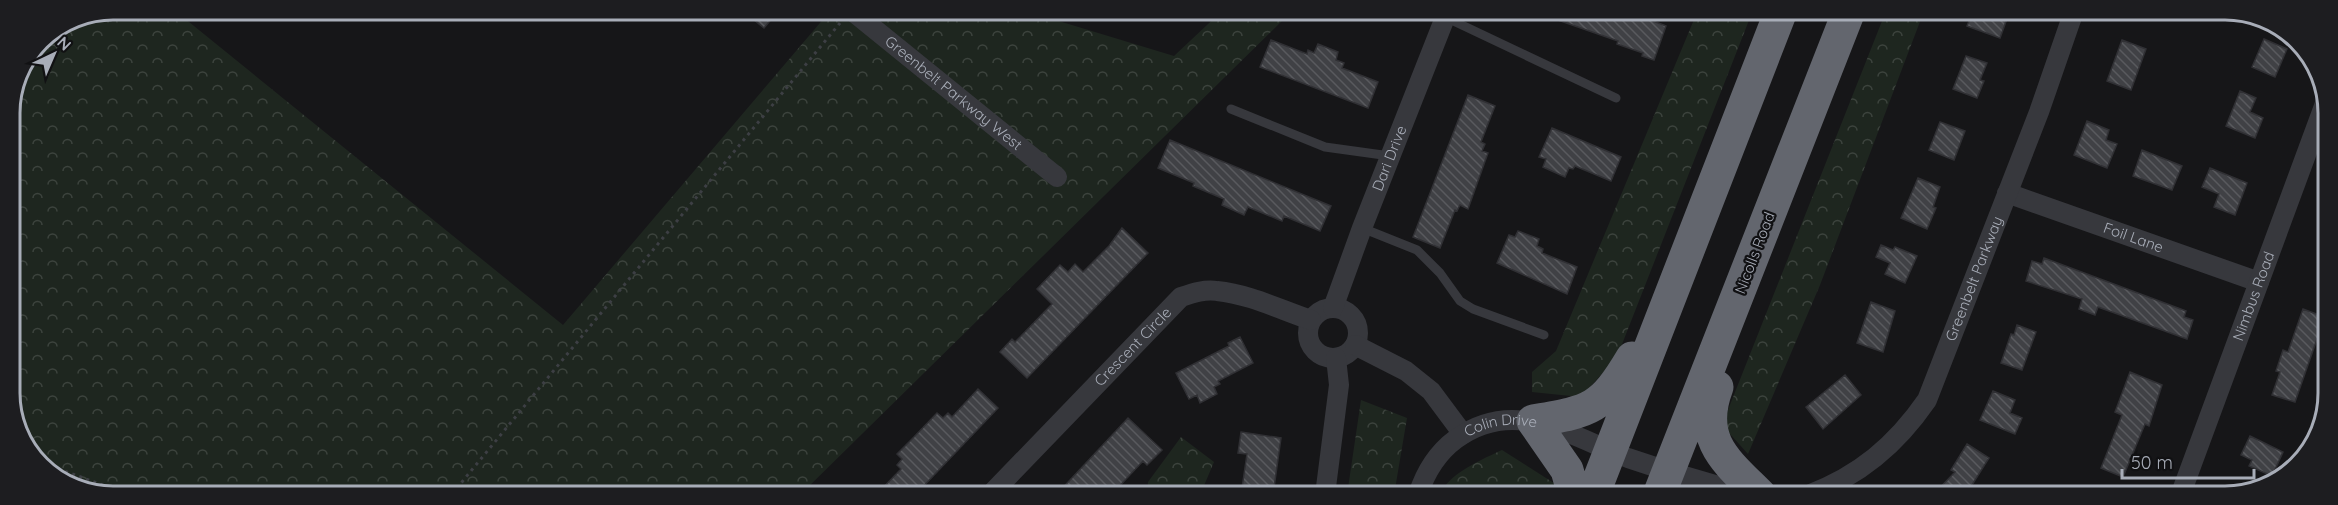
<svg xmlns="http://www.w3.org/2000/svg" width="2338" height="505" viewBox="0 0 2338 505" font-family="Quicksand,sans-serif">
  <defs>
    <pattern id="forest-crowns" width="20" height="18" patternUnits="userSpaceOnUse" patternTransform="scale(1.5)"><rect width="20" height="18" fill="#1e261f"/><path d="M2 6a3 3 0 1 1 6 0M12 15a3 3 0 1 1 6 0" fill="none" stroke="#3c433d"/></pattern>
    <pattern id="building-back-hatch" width="6" height="6" patternUnits="userSpaceOnUse" patternTransform="scale(1.5)"><rect width="6" height="6" fill="#404145"/><path d="M-1 5l2 2M0 0l6 6M5-1l2 2" fill="none" stroke="#595a5e"/></pattern>
  </defs>
  <rect width="100%" height="100%" fill="#161618"/>
  <path fill="url(#forest-crowns)" d="M113,9H173L563,325L831,10H1048L1052,19L1174,56L1223,10H1290L1285,18L800,495L93,494L40,466L11,413L9,106L40,39L73,17Z
    M1698,10H1753L1617,357L1581,397L1532,392V372L1556,351Z
    M1886,11H1924L1820,285L1748,454L1722,425Z
    M1361,400L1407,418L1394,495H1347Z
    M1181,437L1214,462L1200,495H1147L1148,482Z
    M1502,450L1557,485L1558,495H1441C1445,475 1485,458 1502,450Z"/>
  <path fill="url(#building-back-hatch)" stroke="#303034" stroke-width="1.5" d="M742,10H779L764,28Z
    M1536,10H1625L1666,26L1654,60L1642,56L1643,53L1617,44L1618,41L1535,12Z
    M1973,11H1992L2008,16L2000,38L1967,26Z
    M2264,39L2287,49L2275,77L2252,67Z
    M1271,40L1307,54L1308,50L1314,53L1318,44L1338,52L1336,60L1344,63L1342,68L1378,82L1368,108L1260,67Z
    M2122,40L2146,49L2131,90L2107,81Z
    M1966,56L1987,63L1980,80L1984,81L1977,98L1953,89Z
    M2240,91L2256,98L2250,112L2263,118L2255,138L2226,126Z
    M1468,95L1495,106L1481,142L1485,144L1482,151L1488,153L1468,209L1460,205L1457,211L1455,210L1440,248L1413,237Z
    M2087,121L2109,130L2106,140L2117,144L2107,168L2074,155Z
    M1940,122L1965,131L1954,160L1929,150Z
    M1552,128L1621,157L1611,181L1575,166L1573,169L1569,168L1565,177L1543,167L1546,159L1539,157Z
    M1170,140L1331,206L1320,231L1284,216L1282,221L1248,207L1244,215L1222,205L1224,199L1193,186L1194,183L1158,168Z
    M2142,150L2182,166L2172,190L2133,176Z
    M2210,168L2247,183L2235,215L2214,207L2219,194L2202,187Z
    M1918,178L1940,187L1933,207L1936,208L1927,229L1901,218Z
    M1122,228L1148,253L1027,378L1000,352L1012,339L1015,342L1020,337L1052,304L1037,289L1060,265L1068,272L1075,264L1083,272L1109,246Z
    M1518,231L1539,239L1537,246L1543,249L1542,253L1577,267L1567,294L1497,263L1509,235L1515,237Z
    M1881,245L1893,250L1895,247L1917,256L1905,283L1885,274L1890,263L1876,257Z
    M2044,258L2186,311L2184,317L2193,320L2187,339L2098,307L2095,315L2079,309L2082,299L2026,281L2032,261L2042,264Z
    M1871,302L1895,311L1883,352L1857,343Z
    M2303,309L2327,318V342L2317,339L2295,402L2272,395L2280,372L2276,371L2283,350L2288,352Z
    M2017,325L2036,332L2022,370L2001,363L2011,334L2014,335Z
    M1240,337L1253,363L1218,381L1220,384L1214,387L1217,394L1200,403L1197,395L1189,399L1176,373L1229,346L1228,343Z
    M2130,372L2162,385L2149,426L2145,424L2123,477L2101,468L2122,415L2115,412Z
    M1845,375L1861,395L1823,429L1806,407Z
    M978,389L998,408L915,495H876L901,469L897,465L902,459L897,454L912,439L937,413L943,418L948,413L952,417Z
    M1993,391L2015,400L2010,413L2022,418L2015,434L1980,420Z
    M1128,418L1162,450L1147,465L1143,461L1111,495H1056Z
    M1241,432L1281,438L1273,495H1241L1247,454L1238,453Z
    M2250,436L2283,452L2272,476L2249,466L2252,460L2241,455Z
    M1967,444L1989,458L1965,496H1932L1955,472L1951,470Z"/>
  <g fill="none" stroke-linecap="round" stroke-linejoin="round">
    <path stroke="#3d3f44" stroke-width="3" stroke-dasharray="3 4.5" stroke-linecap="butt" d="M37,461L127,494
      M452,494L840,23"/>
    <path stroke="#37383d" stroke-width="9" d="M1445,17L1616,98
      M1231,109L1325,147L1390,156
      M1362,228L1417,250L1440,273L1460,301L1473,309L1544,335"/>
    <g stroke="#37383d" stroke-width="20">
      <path id="s1" d="M851,10L1057,177"/>
      <path id="s2" d="M2007,193L2259,282"/>
      <circle cx="1333" cy="333" r="25"/>
      <path id="s3" d="M1333,308L1362,228L1448,10"/>
      <path d="M1355,345L1406,371L1431,391L1463,434"/>
      <path id="s4" d="M990,495L1181,297C1193,293 1205,289 1217,291C1249,294 1281,310 1311,320"/>
      <path d="M1325,495L1339,385L1336,358"/>
      <path id="s5" d="M1418,495C1425,473 1437,453 1456,439C1515,396 1570,436 1628,458C1669,472 1710,484 1751,495"/>
      <path id="s6" d="M1808,495C1859,476 1896,445 1927,400L2039,112L2074,11"/>
      <path id="s7" d="M2180,496L2327,98"/>
    </g>
    <path stroke="#63666e" stroke-width="33" d="M1717,387C1697,440 1726,461 1760,495
      M1574,495L1567,470L1533,421C1591,411 1601,410 1632,358
      M1593,495L1781,11
      M1659,495L1849,11"/>
  </g>
  <g text-anchor="middle" stroke-width="4.5" stroke-linejoin="round" paint-order="stroke">
    <g font-size="15" fill="#a8adb8" stroke="#111113">
      <text dy="5" stroke="none"><textPath href="#s1" startOffset="132">Greenbelt Parkway West</textPath></text>
      <text dy="5" stroke="none"><textPath href="#s3" startOffset="160">Dari Drive</textPath></text>
      <text dy="5" stroke="none"><textPath href="#s2" startOffset="134">Foil Lane</textPath></text>
      <text transform="translate(1755 253) rotate(-69)" y="5">Nicolls Road</text>
      <text dy="5" stroke="none"><textPath href="#s6" startOffset="285">Greenbelt Parkway</textPath></text>
      <text dy="5" stroke="none"><textPath href="#s7" startOffset="213">Nimbus Road</textPath></text>
      <text dy="5" stroke="none"><textPath href="#s4" startOffset="206">Crescent Circle</textPath></text>
      <text dy="5" stroke="none"><textPath href="#s5" startOffset="117">Colin Drive</textPath></text>
    </g>
  </g>
  <path d="M0 0H2338V505H0ZM113 20H2225A93 93 0 0 1 2318 113V393A93 93 0 0 1 2225 486H113A93 93 0 0 1 20 393V113A93 93 0 0 1 113 20Z" fill="#1d1d20" fill-rule="evenodd"/>
  <path fill="none" stroke="#a8adb8" stroke-width="3" d="M113 20H2225A93 93 0 0 1 2318 113V393A93 93 0 0 1 2225 486H113A93 93 0 0 1 20 393V113A93 93 0 0 1 113 20Z"/>
  <g transform="translate(54 54) rotate(44)" stroke="#111113" stroke-width="4.5" paint-order="stroke">
  <path d="M0-4.5L10 22L0 15L-10 22Z" fill="#a8adb8"/>
  <text y="-9" font-size="16" font-weight="bold" text-anchor="middle" fill="#a8adb8">N</text>
  </g>
  <path d="M2122 469v9h132v-9" fill="none" stroke="#a8adb8" stroke-width="3"/>
  <text x="2131" y="469" font-size="18" fill="#a8adb8" stroke="#111113" stroke-width="4.5" paint-order="stroke">50 m</text>
</svg>
